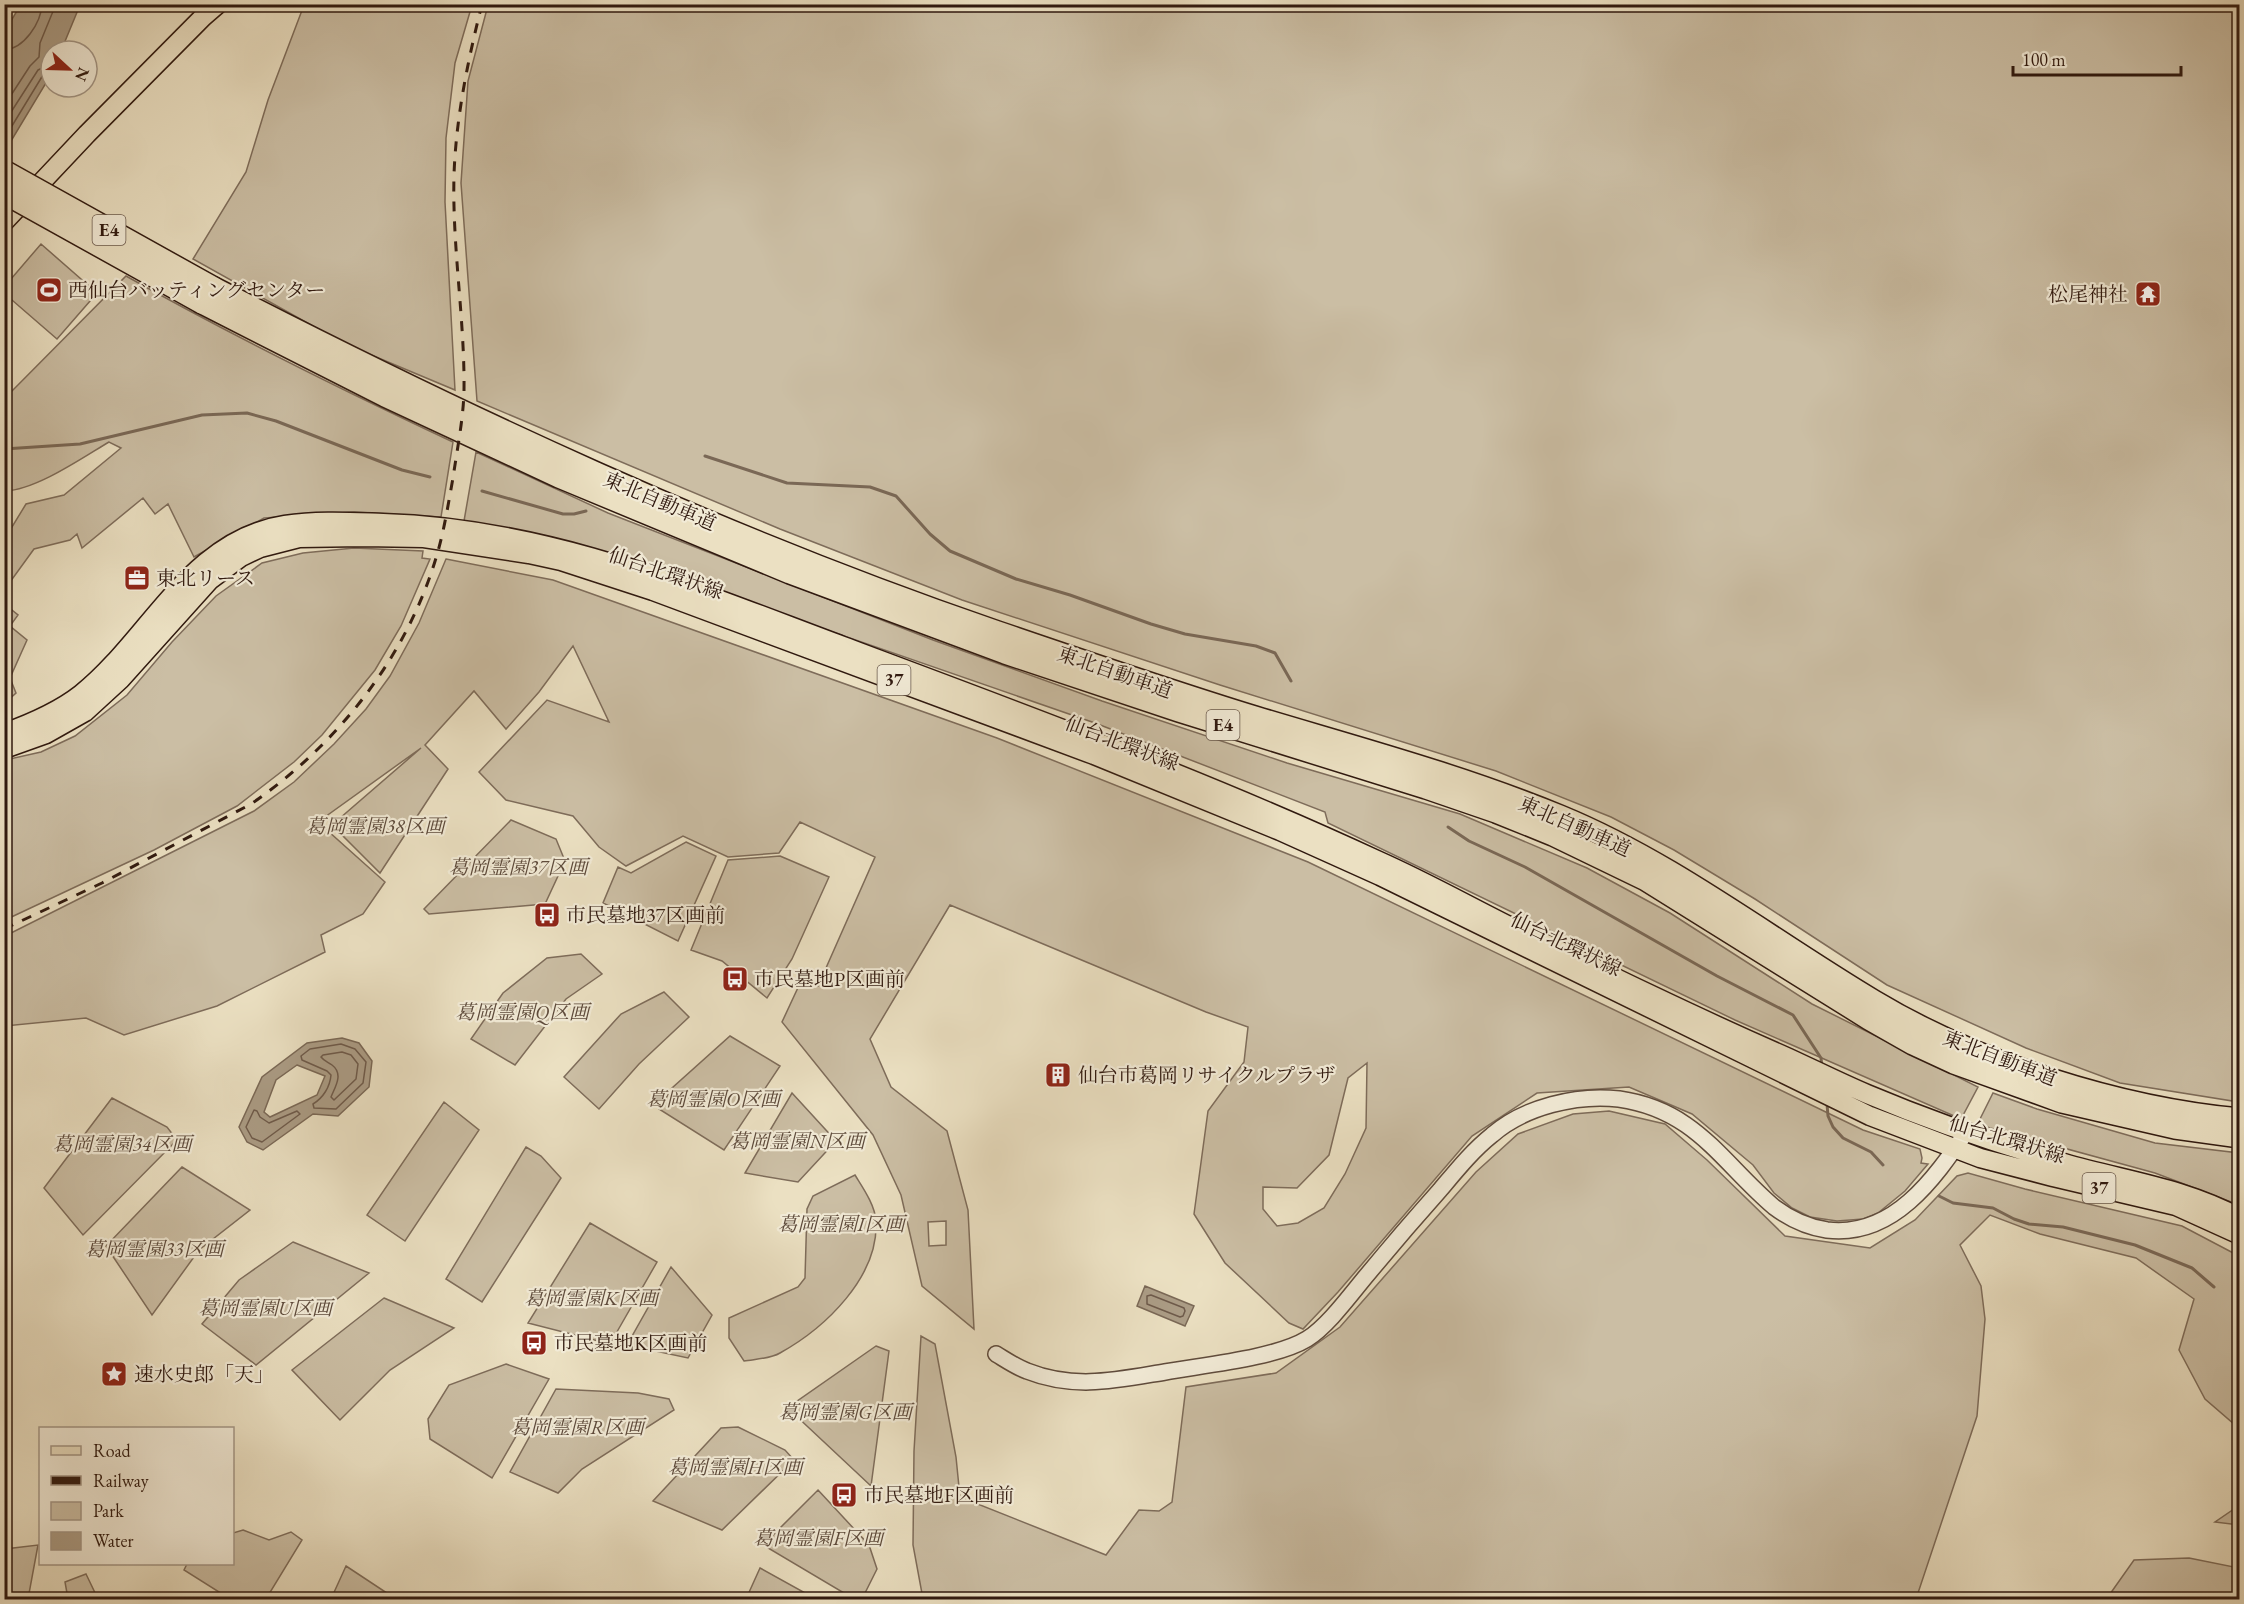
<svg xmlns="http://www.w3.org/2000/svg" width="2244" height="1604" viewBox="0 0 2244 1604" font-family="'EB Garamond','Noto Serif JP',serif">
  <rect width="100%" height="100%" fill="#ebe0c2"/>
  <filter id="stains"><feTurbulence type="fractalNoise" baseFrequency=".00333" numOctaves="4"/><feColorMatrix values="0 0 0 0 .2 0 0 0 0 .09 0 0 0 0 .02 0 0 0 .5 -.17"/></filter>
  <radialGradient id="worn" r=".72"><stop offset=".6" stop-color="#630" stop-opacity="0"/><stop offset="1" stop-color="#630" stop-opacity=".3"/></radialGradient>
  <path fill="#cbbea4" stroke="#7e6c5a" stroke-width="1.5" fill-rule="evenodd" d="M304,5H472L455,63L446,138L445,202L455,390L345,344L193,259L246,172L268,100Z
    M488,5H2239V1102L2120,1083L2026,1048L1887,985L1755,899L1674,850L1611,817L1496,771L1220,685L962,600L780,529L477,401L461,183L468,81Z
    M41,244L97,293L57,339L5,294V286Z
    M126,276C233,336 342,390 453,442L441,517L354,512L264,518L194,557L168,504L155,514L143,498L82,548L77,534L70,540L34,549L10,582L7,606L18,615L10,626L27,640L10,678L16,693L6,702L4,540L26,504L64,495L121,448L109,442C82,458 36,490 5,491V386L11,392Z
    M476,452L608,513L933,640L1102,701L1287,763L1460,814L1587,868L1670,913L1812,1004L1978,1087L1961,1119L1735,1020L1328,823L1325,812L1095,723L585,546L464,521Z
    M354,548L423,551L422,558L430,559L401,626L375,670L322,735L294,762L237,806L154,850L5,920V760L41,752L75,736L127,695L172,642L216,596L262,563L303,553Z
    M446,559L553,580L997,738L1308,862L1863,1130L1920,1149L1922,1158L1921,1163L1928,1164L1905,1191L1878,1213L1863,1219L1837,1221L1810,1217L1792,1208L1774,1193L1753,1165L1692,1114L1629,1087L1537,1093L1472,1136L1338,1292L1303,1329L1289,1323L1225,1263L1194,1214L1208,1111L1244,1062L1248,1027L1206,1012L950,905L870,1039L891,1087L947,1131L968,1210L974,1329L922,1286L901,1195L873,1135L782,1022L802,979L818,986L875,857L800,822L779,853L728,857L683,836L626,866L599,847L573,816L506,800L479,772L547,700L609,722L573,646L539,692L506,729L474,691L425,745L448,769L380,873L332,825L421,748L318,822L385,882L363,914L321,935L325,952L217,1006L124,1035L86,1018L5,1026V936L254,811L294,782L334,744L366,709L390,676L419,623ZM1367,1063L1366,1128L1345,1174L1324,1208L1298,1223L1277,1226L1263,1209V1187L1297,1188L1329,1155L1348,1078ZM946,1221V1245L929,1246L928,1222Z
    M511,820L556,839L565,861L545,904L429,914L424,909Z
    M686,842L716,856L678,941L603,903L618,867L631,873Z
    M780,856L829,877L792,959L767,998L722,961L691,950L728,860Z
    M581,954L602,974L566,999L515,1065L471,1039L503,993L547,958Z
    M664,992L689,1017L639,1064L599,1109L564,1077L621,1014Z
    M730,1036L780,1066L724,1150L659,1109L672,1088Z
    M792,1093L836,1141L798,1182L745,1173Z
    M1993,1093L2037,1109L2155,1143L2239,1153V1205L2155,1173L1983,1126L1980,1119Z
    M112,1098L167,1127L177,1140L83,1235L44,1188Z
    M444,1102L479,1130L405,1241L367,1215Z
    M1609,1111L1665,1124L1707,1160L1785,1236L1870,1248L1915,1220L1957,1176L1968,1173L2025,1189L2182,1226L2239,1256V1414L2234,1424L2205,1399L2179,1350L2194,1299L2136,1258L2040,1234L1990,1215L1960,1245L1981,1286L1985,1319L1977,1416L1916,1599H923L913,1545L914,1451L921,1336L935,1344L956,1457L960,1497L1106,1555L1139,1510L1159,1511L1172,1502L1186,1387L1276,1373L1340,1327L1476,1172L1518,1134L1573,1114Z
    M526,1147L541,1156L561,1178L482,1302L446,1279Z
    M182,1167L250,1210L199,1250L152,1315L106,1246Z
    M855,1175C863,1188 875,1205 876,1221C879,1277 825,1328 780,1353C770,1359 755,1359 744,1361L729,1338V1318L798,1287L805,1278L807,1209L813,1196Z
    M590,1223L657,1262L610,1344L528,1323Z
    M293,1242L369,1273L256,1365L202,1324L239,1280Z
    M671,1267L712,1315L688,1358L627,1345Z
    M384,1298L454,1328L390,1370L340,1420L292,1370Z
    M876,1346L889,1351L871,1486L792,1412L793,1404Z
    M506,1364L549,1379L492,1478L430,1439L428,1419L449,1385Z
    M556,1389L638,1393L669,1399L674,1410L582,1469L558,1493L510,1472Z
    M738,1427L785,1450L794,1460L722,1530L653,1501L721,1428Z
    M818,1490L869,1545L877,1569L862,1599H854L763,1545Z
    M2237,1507H2239V1525L2215,1522Z
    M243,1530L269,1540L291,1532L302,1540L266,1599H230L184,1570L187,1564H232L233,1533Z
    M38,1545L28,1599H5V1549Z
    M2189,1558L2239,1568V1599H2056L2110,1594L2134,1560Z
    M346,1566L396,1599H331Z
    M760,1568L816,1599H746Z
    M86,1574L98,1599H68L65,1582Z"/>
  <path fill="#ab9c85" stroke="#7a6856" stroke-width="1.5" fill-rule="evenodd" d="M21,4L80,5L61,51H51V73L49,78L5,151V31Z
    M342,1038L359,1043L372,1061L369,1087L338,1116L313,1114L263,1150L247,1142L239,1127L262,1077L307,1043ZM297,1065L325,1076L317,1095L270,1117L264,1112L276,1080Z
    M1145,1286L1194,1306L1185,1326L1137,1306Z"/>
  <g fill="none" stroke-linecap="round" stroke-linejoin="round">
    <path stroke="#6e5a4a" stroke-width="1.5" d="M4,50C24,49 41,23 42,4
      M4,106L30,66L39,57L40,43L56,4
      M4,123L38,70L51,64
      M4,139L43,75L51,72
      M341,1044L355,1049L366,1062L363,1083L336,1109L314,1108L313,1104C323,1098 330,1087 331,1075L327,1071L302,1060L301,1056L310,1049Z
      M342,1052L351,1055L358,1064L356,1079L334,1100L331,1097C335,1087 344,1074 332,1065C328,1062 324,1061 321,1057L323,1055Z
      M254,1110L257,1111L260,1117L269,1123L297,1111L300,1114L262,1142L252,1138L246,1127Z
      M1151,1295L1184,1308L1185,1311L1183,1316L1180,1317L1147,1304V1296Z"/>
    <path stroke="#7a6856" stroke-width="3" d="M4,449L80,444L202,415L247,413L276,421L402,470L430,477
      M705,456L787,483L870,487L896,496L930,534L950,551L1016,579L1070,595L1151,624L1185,634L1256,646L1275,653L1291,681
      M482,491L563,514H574L586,511
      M1448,827L1469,841L1525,867L1717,976L1793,1015L1821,1058L1822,1067
      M1827,1104L1828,1116L1833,1127L1843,1138L1871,1152L1883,1165
      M1939,1196L1953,1203L1993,1208L2014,1219L2029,1224L2063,1227L2135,1245L2192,1268L2214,1287"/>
    <defs>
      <path id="tertiary" d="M996,1354C1006,1360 1016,1367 1027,1371C1075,1390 1117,1380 1165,1372C1204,1365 1276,1358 1307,1339C1328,1326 1351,1294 1367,1275C1391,1246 1415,1218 1440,1190C1456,1171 1472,1151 1492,1135C1524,1107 1577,1094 1619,1099C1696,1110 1721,1162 1774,1207C1790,1219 1807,1227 1827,1230C1893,1238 1934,1179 1967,1131"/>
      <path id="primary" d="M4,222L87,134L203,17L218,4
        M4,733C32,723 58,712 81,694C149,640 190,539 285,525C317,520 351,522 383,523C549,528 690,589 843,646C1024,714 1205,780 1379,861C1424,881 1467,905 1511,927C1603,972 1695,1017 1789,1058C1815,1070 1841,1083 1867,1094C1931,1121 1998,1144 2064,1163C2126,1181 2182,1187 2240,1218
        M4,749L46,734L85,712L121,679L210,580L241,557L260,548L299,538L363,537L424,538L529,554L561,561L653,591L1094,755L1280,831L1380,876L1870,1116L1980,1158L2053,1177L2176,1206L2240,1235"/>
      <path id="motorway" d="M214,288C466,418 724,538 992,630C1080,660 1167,690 1255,717C1358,748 1460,775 1560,816C1672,862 1770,939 1874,1001C1977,1063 2120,1108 2240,1119
        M202,303L385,396L559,477L790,573L1005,653L1179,711L1426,788L1496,812L1553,835L1646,880L1869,1019L1913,1044L1954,1063L2062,1102L2175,1128L2240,1137"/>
    </defs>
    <use href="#tertiary" stroke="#5f4b3c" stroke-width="18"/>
    <use href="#primary" stroke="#30190f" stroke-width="21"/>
    <use href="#motorway" stroke="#30190f" stroke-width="24"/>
    <use href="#tertiary" stroke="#f2ebd7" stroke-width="15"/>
    <use href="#primary" stroke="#ebe0c2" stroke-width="18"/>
    <use href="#motorway" stroke="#ebe0c2" stroke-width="21"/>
    <path stroke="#30190f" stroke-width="3" stroke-dasharray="10 10" stroke-linecap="butt" d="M4,929L102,883L251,804C337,745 406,658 436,558C444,532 448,505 453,478C457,450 463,421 464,392C465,320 452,247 454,175C456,117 468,60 482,4"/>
    <defs>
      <path id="motorway-bridge" d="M4,171L214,288
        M4,193L202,303"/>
    </defs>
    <use href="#motorway-bridge" stroke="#30190f" stroke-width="24" stroke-linecap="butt"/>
    <use href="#motorway-bridge" stroke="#ebe0c2" stroke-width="21"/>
  </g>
  <defs>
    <symbol id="stadium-square" viewBox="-11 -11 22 22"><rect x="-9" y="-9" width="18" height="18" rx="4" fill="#8f2418" stroke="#f2ebd7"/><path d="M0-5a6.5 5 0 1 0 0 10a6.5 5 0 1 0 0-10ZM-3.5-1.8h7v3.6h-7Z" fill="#fff"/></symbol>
    <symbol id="temple-square" viewBox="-11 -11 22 22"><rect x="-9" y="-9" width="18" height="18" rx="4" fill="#8f2418" stroke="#f2ebd7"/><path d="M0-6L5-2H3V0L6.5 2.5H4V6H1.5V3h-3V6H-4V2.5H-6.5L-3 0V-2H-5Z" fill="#fff"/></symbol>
    <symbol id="office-square" viewBox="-11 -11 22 22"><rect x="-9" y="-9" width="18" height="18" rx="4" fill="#8f2418" stroke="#f2ebd7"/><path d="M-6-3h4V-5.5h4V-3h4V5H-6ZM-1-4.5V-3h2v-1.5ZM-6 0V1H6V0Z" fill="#fff"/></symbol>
    <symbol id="bus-square" viewBox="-11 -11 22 22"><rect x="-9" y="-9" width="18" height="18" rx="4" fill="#8f2418" stroke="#f2ebd7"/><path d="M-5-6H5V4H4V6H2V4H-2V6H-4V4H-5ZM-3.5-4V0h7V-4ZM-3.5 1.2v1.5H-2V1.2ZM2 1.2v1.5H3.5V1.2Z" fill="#fff"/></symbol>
    <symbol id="building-square" viewBox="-11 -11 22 22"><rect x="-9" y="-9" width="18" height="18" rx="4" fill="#8f2418" stroke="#f2ebd7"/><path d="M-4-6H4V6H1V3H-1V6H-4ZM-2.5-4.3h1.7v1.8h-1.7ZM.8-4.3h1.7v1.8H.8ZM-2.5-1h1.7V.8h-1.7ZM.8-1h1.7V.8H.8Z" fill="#fff"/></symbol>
    <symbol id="sight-square" viewBox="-11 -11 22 22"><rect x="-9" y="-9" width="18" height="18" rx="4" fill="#8f2418" stroke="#f2ebd7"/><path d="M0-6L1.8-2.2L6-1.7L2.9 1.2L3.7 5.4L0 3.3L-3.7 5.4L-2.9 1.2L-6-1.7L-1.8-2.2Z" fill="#fff"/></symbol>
  </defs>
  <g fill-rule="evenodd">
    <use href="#stadium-square" x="34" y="275" width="30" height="30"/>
    <use href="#temple-square" x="2133" y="279" width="30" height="30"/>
    <use href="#office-square" x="122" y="563" width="30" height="30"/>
    <use href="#bus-square" x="532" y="900" width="30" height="30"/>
    <use href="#bus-square" x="720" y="964" width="30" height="30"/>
    <use href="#building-square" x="1043" y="1060" width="30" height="30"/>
    <use href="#bus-square" x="519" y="1328" width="30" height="30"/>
    <use href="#sight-square" x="99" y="1359" width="30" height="30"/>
    <use href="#bus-square" x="829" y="1480" width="30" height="30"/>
  </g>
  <g text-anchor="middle" stroke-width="4.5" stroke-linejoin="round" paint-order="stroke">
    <g fill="#f2ebd7" stroke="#6a584b" stroke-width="1.5">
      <rect x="92.5" y="215" width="33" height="30" rx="4.5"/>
      <rect x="877.5" y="665" width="33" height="30" rx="4.5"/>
      <rect x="1206.5" y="710" width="33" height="30" rx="4.5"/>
      <rect x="2082.5" y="1173" width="33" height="30" rx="4.5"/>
    </g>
    <g font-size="18" font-weight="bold" fill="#30190f">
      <text x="109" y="236">E4</text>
      <text x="894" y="686">37</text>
      <text x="1223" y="731">E4</text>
      <text x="2099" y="1194">37</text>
    </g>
    <g font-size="20" fill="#30190f" stroke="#f2ebd7" text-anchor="start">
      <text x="68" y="297">西仙台バッティングセンター</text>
      <text x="2128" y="301" text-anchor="end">松尾神社</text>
      <text x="156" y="585">東北リース</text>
      <text x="566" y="922">市民墓地37区画前</text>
      <text x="754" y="986">市民墓地P区画前</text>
      <text x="1078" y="1082">仙台市葛岡リサイクルプラザ</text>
      <text x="554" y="1350">市民墓地K区画前</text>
      <text x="134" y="1381">速水史郎「天」</text>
      <text x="864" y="1502">市民墓地F区画前</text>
    </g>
    <g font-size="20" fill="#30190f" stroke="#f2ebd7">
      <text transform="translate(660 501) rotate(23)" y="7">東北自動車道</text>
      <text transform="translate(666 573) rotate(19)" y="7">仙台北環状線</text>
      <text transform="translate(1115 672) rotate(19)" y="7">東北自動車道</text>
      <text transform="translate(1122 743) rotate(21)" y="7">仙台北環状線</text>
      <text transform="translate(1575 826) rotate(24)" y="7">東北自動車道</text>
      <text transform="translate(1566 944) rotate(26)" y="7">仙台北環状線</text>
      <text transform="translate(2000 1058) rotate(21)" y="7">東北自動車道</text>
      <text transform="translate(2007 1139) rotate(17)" y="7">仙台北環状線</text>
    </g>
    <g font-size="20" font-style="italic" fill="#5e4b3c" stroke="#f2ebd7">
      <text x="375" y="833">葛岡霊園38区画</text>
      <text x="518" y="874">葛岡霊園37区画</text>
      <text x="522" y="1019">葛岡霊園Q区画</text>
      <text x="713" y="1106">葛岡霊園O区画</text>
      <text x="797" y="1148">葛岡霊園N区画</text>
      <text x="122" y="1151">葛岡霊園34区画</text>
      <text x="841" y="1231">葛岡霊園I区画</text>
      <text x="154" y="1256">葛岡霊園33区画</text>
      <text x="591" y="1305">葛岡霊園K区画</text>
      <text x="265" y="1315">葛岡霊園U区画</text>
      <text x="845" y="1419">葛岡霊園G区画</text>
      <text x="577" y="1434">葛岡霊園R区画</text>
      <text x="735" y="1474">葛岡霊園H区画</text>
      <text x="818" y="1545">葛岡霊園F区画</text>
    </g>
  </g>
  <rect width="2244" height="1604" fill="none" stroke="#ebe0c2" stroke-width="24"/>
  <rect x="6" y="6" width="2232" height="1592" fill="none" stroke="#30190f" stroke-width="3"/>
  <rect x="12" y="12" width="2220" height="1580" fill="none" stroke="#30190f" stroke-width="1.5"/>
  <rect x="39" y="1427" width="195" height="138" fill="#f2ebd7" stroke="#a49787" stroke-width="1.5"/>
  <rect x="51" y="1446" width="30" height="9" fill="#ebe0c2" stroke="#a49787" stroke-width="1.5"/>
  <text x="93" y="1457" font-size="18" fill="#30190f">Road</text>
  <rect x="51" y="1476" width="30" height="9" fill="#30190f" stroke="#a49787" stroke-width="1.5"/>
  <text x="93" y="1487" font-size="18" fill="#30190f">Railway</text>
  <rect x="51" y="1502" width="30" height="18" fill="#cbbea4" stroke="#a49787" stroke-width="1.5"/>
  <text x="93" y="1517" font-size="18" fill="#30190f">Park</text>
  <rect x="51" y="1532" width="30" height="18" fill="#ab9c85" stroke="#a49787" stroke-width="1.5"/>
  <text x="93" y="1547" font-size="18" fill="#30190f">Water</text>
  <g transform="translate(69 69) rotate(112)"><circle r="28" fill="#f2ebd7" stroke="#a49787" stroke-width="1.5"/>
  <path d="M0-4.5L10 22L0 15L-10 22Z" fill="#8f2418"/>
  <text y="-9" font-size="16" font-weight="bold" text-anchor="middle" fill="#30190f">N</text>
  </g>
  <path d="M2013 66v9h168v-9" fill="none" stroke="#30190f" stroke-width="3"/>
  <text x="2022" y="66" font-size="18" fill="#30190f" stroke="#f2ebd7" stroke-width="4.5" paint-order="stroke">100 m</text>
  <rect width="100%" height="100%" filter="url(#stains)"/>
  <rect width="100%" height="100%" fill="url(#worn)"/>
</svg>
